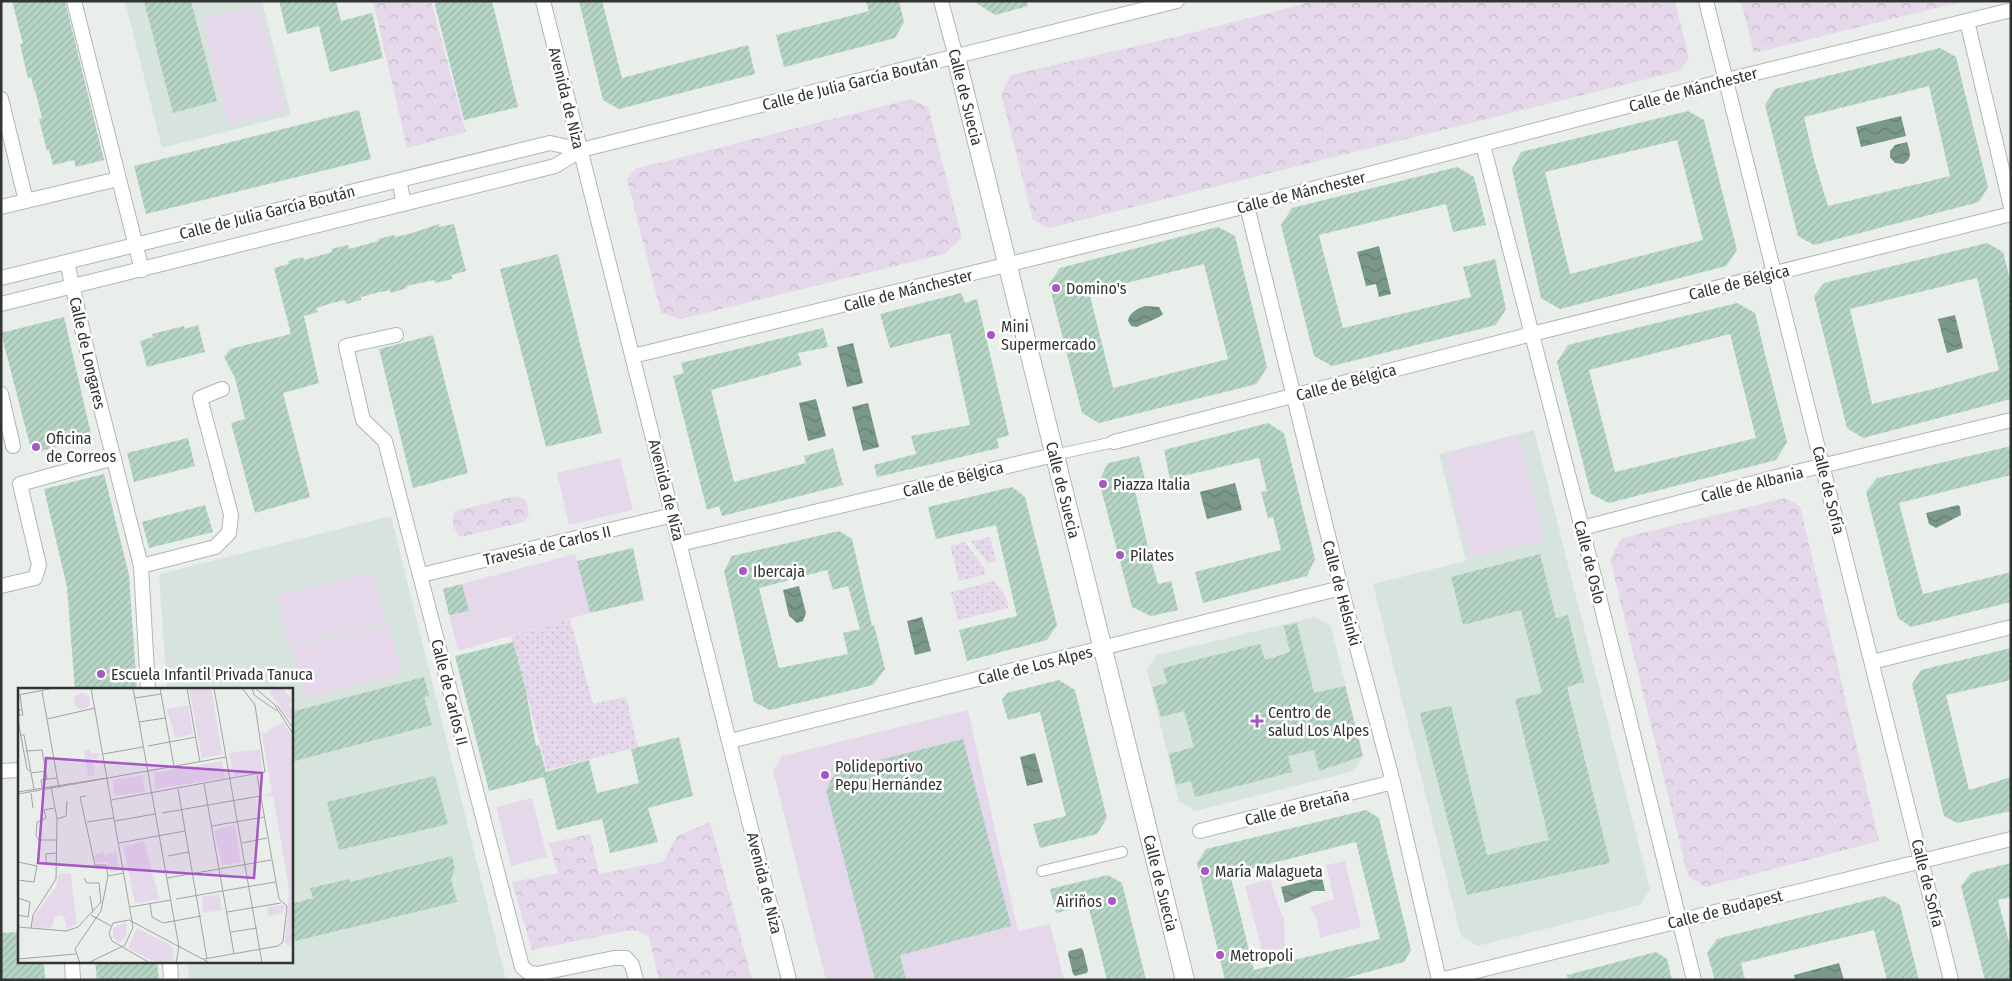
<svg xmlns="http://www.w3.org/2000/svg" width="2012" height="981" viewBox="0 0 2012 981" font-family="'Fira Sans Condensed',sans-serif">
  <defs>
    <pattern id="park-crowns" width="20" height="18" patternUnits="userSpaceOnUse" patternTransform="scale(1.25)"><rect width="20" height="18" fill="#e5d8eb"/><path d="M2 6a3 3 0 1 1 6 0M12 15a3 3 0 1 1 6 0" fill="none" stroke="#c5baca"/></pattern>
    <pattern id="garden-dots" width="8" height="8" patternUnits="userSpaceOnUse" patternTransform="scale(1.25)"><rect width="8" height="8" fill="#e5d8eb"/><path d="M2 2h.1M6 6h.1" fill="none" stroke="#c5baca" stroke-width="1.8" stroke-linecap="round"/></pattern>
    <pattern id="water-waves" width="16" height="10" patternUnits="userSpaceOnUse" patternTransform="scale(1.25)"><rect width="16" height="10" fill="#799889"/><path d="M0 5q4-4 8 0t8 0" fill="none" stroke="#647d71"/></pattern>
    <pattern id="building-hatch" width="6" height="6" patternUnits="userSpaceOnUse" patternTransform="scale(1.25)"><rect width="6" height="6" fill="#b5d5c5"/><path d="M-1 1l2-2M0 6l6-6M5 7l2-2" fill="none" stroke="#9cb7aa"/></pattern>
  </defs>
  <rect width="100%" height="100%" fill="#e9eeeb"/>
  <path fill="#d7e4dd" d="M125,1H262L291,115L162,148Z
    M1534,430L1650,889L1640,905L1477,946L1461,936L1373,584L1466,561L1439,454Z
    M391,516L506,980H189L188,962H291V690H167L159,574Z
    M1315,617L1331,626L1363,756L1354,771L1195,811L1179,801L1147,670L1157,655Z"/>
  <path fill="#e5d8eb" d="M258,5L285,111L228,125L202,20Z
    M1519,436L1545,539L1469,557L1444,454Z
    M620,458L633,510L569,525L557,473Z
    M575,554L590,613L458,651L443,589Z
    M373,571L386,621L289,646L277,596Z
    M388,624L401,674L304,698L291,647Z
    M968,710L1018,931L1050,924L1064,980H826L773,771L782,756Z
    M532,798L547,857L511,866L496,807Z
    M1345,861L1361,927L1320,938L1317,919L1310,907L1334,899L1326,865Z
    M1271,879L1274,893L1284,919L1285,948L1263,954L1245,886Z"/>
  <path fill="url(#park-crowns)" d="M373,1H431L466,132L407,148Z
    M1314,1H1675L1689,58L1679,71L1049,228L1033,220L1001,93L1011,75L1184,35Z
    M1741,1H1965L1754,53Z
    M911,99L928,107L962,238L944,254L681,319L661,313L627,179L635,169Z
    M516,496L526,500L529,515L524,522L461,537C453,530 451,521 455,511Z
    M1785,498L1800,506L1879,841L1705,887L1688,876L1610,559L1622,538Z
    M710,822L752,980H659L649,937L638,931H626L532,950L512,882L558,873L549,843L590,834L599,874L663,862L677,836Z"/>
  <path fill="url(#garden-dots)" d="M990,537L996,561L988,563L971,541Z
    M965,542L985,569L984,575L959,581L950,546Z
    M994,581L1006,597L1008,608L958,620L951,592Z
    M570,619L593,704L626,697L638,747L547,770L511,636Z"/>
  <path fill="url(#water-waves)" d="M1901,116L1906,136L1861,147L1856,127Z
    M1907,142C1910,151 1913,159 1903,164L1895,163L1890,157V151L1895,145Z
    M1379,246L1391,294L1379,297L1376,284L1366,286L1357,252Z
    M1145,306L1159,307L1163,314C1160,318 1144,323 1137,327L1131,326L1128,321C1129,313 1138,308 1145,306Z
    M1955,315L1963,348L1947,353L1938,319Z
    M853,343L863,383L847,387L837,347Z
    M816,399L826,436L808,441L799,403Z
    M868,403L879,447L863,451L852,407Z
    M1235,483L1242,510L1207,519L1200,492Z
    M1958,505L1960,507L1961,515L1936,528L1929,524L1926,513Z
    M799,586L806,613L803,621L797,623L789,616L783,590Z
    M922,617L931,651L915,655L907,621Z
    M1035,753L1043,782L1027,786L1020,757Z
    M1322,877L1325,891H1314L1285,903L1281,887Z
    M1081,948L1083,950L1088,970L1087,973L1075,976L1073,974L1068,954L1069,951Z
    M1839,963L1844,980H1795L1794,975Z"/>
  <path fill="url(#building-hatch)" fill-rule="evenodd" d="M12,1H65L104,160L76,167L74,160L53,165L49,150L47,151L39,119L42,118L35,90H34L31,77L28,78L20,44H23Z
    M144,1H191L217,101L173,113Z
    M279,1H336L341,21L372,13L383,58L330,72L319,26L287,34Z
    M434,1H492L518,107L464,120Z
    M579,1H602L622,78L748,45L755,74L619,109L603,100Z
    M866,1H899L904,22L895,38L784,67L776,35L869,11Z
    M973,1H1027L1028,6L995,15Z
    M1940,48L1956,57L1988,187L1979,202L1814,245L1798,236L1765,105L1775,89ZM1929,86L1950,176L1828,206L1814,160L1804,117Z
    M359,110L371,159L146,214L134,166Z
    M1688,111L1704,120L1737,250L1726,266L1560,309L1541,298L1512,169L1521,152ZM1677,140L1703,240L1570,274L1545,172Z
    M1457,167L1474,177L1486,225L1453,232L1446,204L1319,235L1323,251L1343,328L1471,297L1463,267L1495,259L1506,309L1496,325L1332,366L1314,356L1281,225L1292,208Z
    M439,224V227L454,224L466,271L451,275L453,279L435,283L434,280L406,286L407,288L391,293L390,290L376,293L361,297V300L346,304L345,300L332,303L316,308L318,312L304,316L319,383L283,393L310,497L255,513L231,423L245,419L235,378L224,357L230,349L291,334L274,268L289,264L288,261L303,257L304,260L332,252L331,249L348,245L349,249L378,241V239L394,235L395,237L409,234Z
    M1218,227L1235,236L1267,367L1257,384L1099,423L1082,413L1049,284L1060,268ZM1204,264L1228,359L1113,388L1089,292Z
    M1987,243L2003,252L2011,283V399L1863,438L1847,428L1814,296L1824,283ZM1977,278L1999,370L1937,388L1872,404L1850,309Z
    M558,254L602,433L546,447L500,269Z
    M961,293L965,303L977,299L1009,435L997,439L999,448L877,477L874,465L916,454L911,436L970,425L950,333L890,348L880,314Z
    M1737,303L1755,313L1765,354L1787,442L1776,460L1609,503L1591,494L1557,362L1568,345ZM1730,334L1756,438L1615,472L1589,370Z
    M64,317L92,438L32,453L1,333Z
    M198,325L205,352L147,367L140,341L153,337L152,334L184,326L185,329Z
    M823,328L828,347L798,353L802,365L711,390L734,482L806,463L804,456L833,448L843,485L722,516L719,506L707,510L673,376L684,373L681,363Z
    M433,335L468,473L413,488L379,349Z
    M1268,423L1284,433L1315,559L1307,576L1203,603L1195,572L1281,550L1273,517L1268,518L1261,492L1267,491L1259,458L1170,479L1164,450Z
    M188,438L195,466L134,482L127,453Z
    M2011,446V475L1899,503L1923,594L2011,572V602L1911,627L1898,618L1866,492L1877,478Z
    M1139,456L1146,483L1134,486L1151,560L1158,584L1171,581L1178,610L1151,616L1132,607L1099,481L1108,463Z
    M104,474L129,575L137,690H75L67,587L44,489Z
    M1012,487L1025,497L1057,625L1047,640L967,661L959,630L1017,616L996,525L936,539L928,507Z
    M205,505L213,532L149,548L142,522Z
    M839,531L852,539L872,626L874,625L885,669L873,685L770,710L754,702L724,571L732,556ZM827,570L833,590L848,586L860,629L843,633L848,654L779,668L759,588Z
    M633,548L644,600L590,613L577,561Z
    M1540,554L1556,618L1568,615L1584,682L1567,687L1610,863L1467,895L1420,713L1451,706L1487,855L1549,840L1515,699L1542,693L1521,610L1463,625L1451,577Z
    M462,584L469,611L449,615L443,589Z
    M1297,623L1314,693L1345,686L1363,756L1319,771L1314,750L1288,756L1292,772L1195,797L1191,781L1176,785L1169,754L1194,747L1184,711L1161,717L1152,687L1167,683L1163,668L1260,644L1265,660L1290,652L1284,626Z
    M513,642L525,687L536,746L539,745L546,772L589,760L597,793L639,783L631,749L679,737L693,796L648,808L658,842L610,853L602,819L557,830L544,777L489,791L455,656Z
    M2011,648V680L1946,695L1969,790L2011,777V811L1957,823L1944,816L1912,684L1921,670Z
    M424,677L429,696L424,697L432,725L291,762V712Z
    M1059,680L1075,690L1107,818L1097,834L1040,848L1033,824L1066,816L1040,712L1008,720L1002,700L1007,693Z
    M963,739L1011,926L900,955L906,980H875L826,790L836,771Z
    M435,776L448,824L339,850L327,802Z
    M1366,810L1379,818L1411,950L1404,962L1339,980H1225L1197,863L1206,849ZM1356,842L1380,939L1254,970L1230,874Z
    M452,856L455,869L451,879L457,902L291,942V904L313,898L310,888L350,879V882Z
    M2011,863V897L1998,900L2011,949V980H1985L1961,886L1971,873Z
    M1108,875L1122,883L1146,980H1107L1088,905L1056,913L1050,889Z
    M1884,896L1900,905L1919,980H1887L1874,930L1741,963L1745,980H1715L1707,953L1717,939Z
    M19,932V962H44L45,978L1,980V933Z
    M1656,952L1667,959L1672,980H1568L1567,975Z
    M95,962H157L159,980H97Z"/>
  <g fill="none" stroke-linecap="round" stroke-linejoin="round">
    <defs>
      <path id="pedestrian" d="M1054,455L1114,442
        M1042,871L1122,852"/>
      <path id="minor" d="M74,1L142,270
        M543,1L789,980
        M941,1L956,57
        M1706,1L1951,980
        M1967,21L2011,207
        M1,99L26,201
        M1483,145L1582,528L1694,980
        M399,180L404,204
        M1247,206L1341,588L1393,782L1439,980
        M1,207L118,179
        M67,262L93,377L141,566L148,690
        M1,278L550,143L581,150
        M1,304L543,169L555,166L581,150L1177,1
        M396,335L346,346L363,420L385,441L522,967L528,972L537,974L614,958H626L632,965L636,980
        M633,356L1247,206L1727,80L2011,10
        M1,394L13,446
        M1114,442L1532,334L2011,214
        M1582,528L1788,474L2011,420
        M680,544L1054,455
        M141,566L215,547L229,533L231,515L200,398L222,389
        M421,575L673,515
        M1,586L35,578L39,565L20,484L114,458
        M1872,662L2011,627
        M730,741L1341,588
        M1,771L19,770
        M1200,831L1393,782
        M72,962L73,980
        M170,962L171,980
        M1440,980L2011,839"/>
      <g id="tertiary">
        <path id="s1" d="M956,57L1185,980"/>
      </g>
    </defs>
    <use href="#pedestrian" stroke="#b1b6b3" stroke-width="12"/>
    <use href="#minor" stroke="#b1b6b3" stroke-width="16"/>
    <use href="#tertiary" stroke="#b1b6b3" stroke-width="20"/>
    <use href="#pedestrian" stroke="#fff" stroke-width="10"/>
    <use href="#minor" stroke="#fff" stroke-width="14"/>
    <use href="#tertiary" stroke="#fff" stroke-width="18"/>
  </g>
  <g fill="#a556c7" stroke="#fff" stroke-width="2">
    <circle cx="1056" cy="288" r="5"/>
    <circle cx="991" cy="335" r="5"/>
    <circle cx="36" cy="447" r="5"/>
    <circle cx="1103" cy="484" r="5"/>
    <circle cx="1120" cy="555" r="5"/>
    <circle cx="743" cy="571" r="5"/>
    <circle cx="101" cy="674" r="5"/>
    <path d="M1254.5 713.5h5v5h5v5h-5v5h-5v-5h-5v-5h5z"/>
    <circle cx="825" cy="775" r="5"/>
    <circle cx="1205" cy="871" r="5"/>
    <circle cx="1112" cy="901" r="5"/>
    <circle cx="1220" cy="955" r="5"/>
  </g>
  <g text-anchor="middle" stroke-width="5" stroke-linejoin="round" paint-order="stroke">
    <g font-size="16" fill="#323433" stroke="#fff">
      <text transform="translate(850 83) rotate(-14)" y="6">Calle de Julia García Boután</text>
      <text transform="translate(1693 89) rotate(-15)" y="6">Calle de Mánchester</text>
      <text transform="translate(966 97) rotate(76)" y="6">Calle de Suecia</text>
      <text transform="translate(567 98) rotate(76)" y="6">Avenida de Niza</text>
      <text transform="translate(1301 192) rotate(-14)" y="6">Calle de Mánchester</text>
      <text transform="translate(267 212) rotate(-14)" y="6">Calle de Julia García Boután</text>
      <text transform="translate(1739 282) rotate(-14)" y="6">Calle de Bélgica</text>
      <text transform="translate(908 290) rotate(-14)" y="6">Calle de Mánchester</text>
      <text transform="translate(88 353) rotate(77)" y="6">Calle de Longares</text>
      <text transform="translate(1346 382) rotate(-15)" y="6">Calle de Bélgica</text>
      <text transform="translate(953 479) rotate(-14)" y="6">Calle de Bélgica</text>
      <text transform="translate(1752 484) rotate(-14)" y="6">Calle de Albania</text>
      <text transform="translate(667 490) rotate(76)" y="6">Avenida de Niza</text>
      <text transform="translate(1829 490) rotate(76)" y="6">Calle de Sofía</text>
      <text dy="6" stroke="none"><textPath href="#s1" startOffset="446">Calle de Suecia</textPath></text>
      <text transform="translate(547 545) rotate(-13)" y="6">Travesía de Carlos II</text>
      <text transform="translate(1590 562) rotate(76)" y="6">Calle de Oslo</text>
      <text transform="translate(1342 593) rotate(75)" y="6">Calle de Helsinki</text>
      <text transform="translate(1035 665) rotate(-14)" y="6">Calle de Los Alpes</text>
      <text transform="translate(450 692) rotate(76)" y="6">Calle de Carlos II</text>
      <text transform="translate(1297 807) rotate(-14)" y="6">Calle de Bretaña</text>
      <text transform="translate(765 883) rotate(76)" y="6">Avenida de Niza</text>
      <text transform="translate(1928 883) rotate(76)" y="6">Calle de Sofía</text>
      <text dy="6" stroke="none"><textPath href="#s1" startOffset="851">Calle de Suecia</textPath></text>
      <text transform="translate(1725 909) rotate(-14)" y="6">Calle de Budapest</text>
    </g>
    <g font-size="16" fill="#323433" stroke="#fff" text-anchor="start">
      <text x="1066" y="294">Domino's</text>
      <text x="1001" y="332">Mini<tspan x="1001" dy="18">Supermercado</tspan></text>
      <text x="46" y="444">Oficina<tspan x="46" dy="18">de Correos</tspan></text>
      <text x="1113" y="490">Piazza Italia</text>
      <text x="1130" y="561">Pilates</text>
      <text x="753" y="577">Ibercaja</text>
      <text x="111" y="680">Escuela Infantil Privada Tanuca</text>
      <text x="1268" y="718">Centro de<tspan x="1268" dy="18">salud Los Alpes</tspan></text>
      <text x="835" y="772">Polideportivo<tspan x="835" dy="18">Pepu Hernández</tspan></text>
      <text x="1215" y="877">María Malagueta</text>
      <text x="1102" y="907" text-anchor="end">Airiños</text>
      <text x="1230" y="961">Metropoli</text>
    </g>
  </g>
  <g transform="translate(18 688)">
    <rect width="275" height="275" fill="#e9eeeb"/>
    <path d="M170,17L175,46L157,50L149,21ZM126,153L141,211L117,215L105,158ZM53,185L54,198L38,199L41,186ZM201,206L204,222L185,225L184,209Z" fill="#e5d8eb"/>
    <path d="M171,0H193L204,66L184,70ZM254,0H264L275,12L271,17L275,23V36L252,5ZM56 13a8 8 0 1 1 16 0a8 8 0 1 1-16 0ZM265,34L275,50V247L272,258L267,255L271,202L255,108L244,107L254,105L244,47ZM72,61L73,66L81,65V69L74,71L77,87L70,88L66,63ZM242,61L244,83L216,88L211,65ZM204,73L207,90L137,101L136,85ZM125,87L127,104L96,108L95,92ZM217,137L223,174L204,177L196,142ZM85,163L86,168L98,163L102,183L92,184L89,174L78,175L76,168ZM54,198L59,236L48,241L47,230L43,227L37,229L33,240L14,239L15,230L38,199ZM267,217L265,225L251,228L249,219ZM108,234L109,247L101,255L95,250V240ZM119,240L152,257L156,263L154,273L138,275L110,260Z" fill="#e5d8eb"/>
    <path fill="none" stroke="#a0a4a1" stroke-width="1" d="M115,0L161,259L158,275M142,0L156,78M169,0L182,74M196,0L244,275M234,0L236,7L259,23M237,0L256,16L275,46M24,3L41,100M2,6L4,22M0,7L36,0M117,10L143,6M259,17L275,40M1,27H5L4,22H1L0,32L9,81L12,83M29,31L77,20M121,34L147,30M3,47H6L16,101M130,58L178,49M8,63L24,62L29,91M85,66L125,59M13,85L28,83M186,96L216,266M24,99L23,92L39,90M160,101L189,271M0,104L89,90M13,105L15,120M0,106L208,69M68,108L62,109L77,177H88L90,188M93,112L247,84L237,17L224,0M36,120L26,122L28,130L19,134L18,148L21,152H38M144,125L242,108M39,131L48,128L49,113M97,133L137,126M69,134L96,130M194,138L246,129M101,155L167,143M224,155L249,150M150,168L171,164M0,174L19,178L16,194L0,192M28,176V166L39,165M149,190L253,172M72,208L75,225M0,210L12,214L10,229L0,227M158,211L257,194M132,216L134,229L145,235L183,228M112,219L153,212M209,224L263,215M73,227L93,238M0,239L48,243L60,239L83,214L81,195H69L66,190M13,240L15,227L38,191L39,131L33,98M213,244L239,240M0,271L58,266M186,271L260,258L265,254L269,218L261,211L239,87M62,275L57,261L83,223L90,188L106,185M70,275L107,257L115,239L73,0M132,275L94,253L91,245L95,235L111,232L192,275"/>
    <path fill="#a556c7" fill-opacity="0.15" stroke="#a556c7" stroke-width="2.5" d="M28,70L244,85L236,190L20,175Z"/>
    <rect width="275" height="275" fill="none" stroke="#323433" stroke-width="2.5"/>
  </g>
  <rect width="2012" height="981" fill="none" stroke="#323433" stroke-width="5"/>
</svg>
